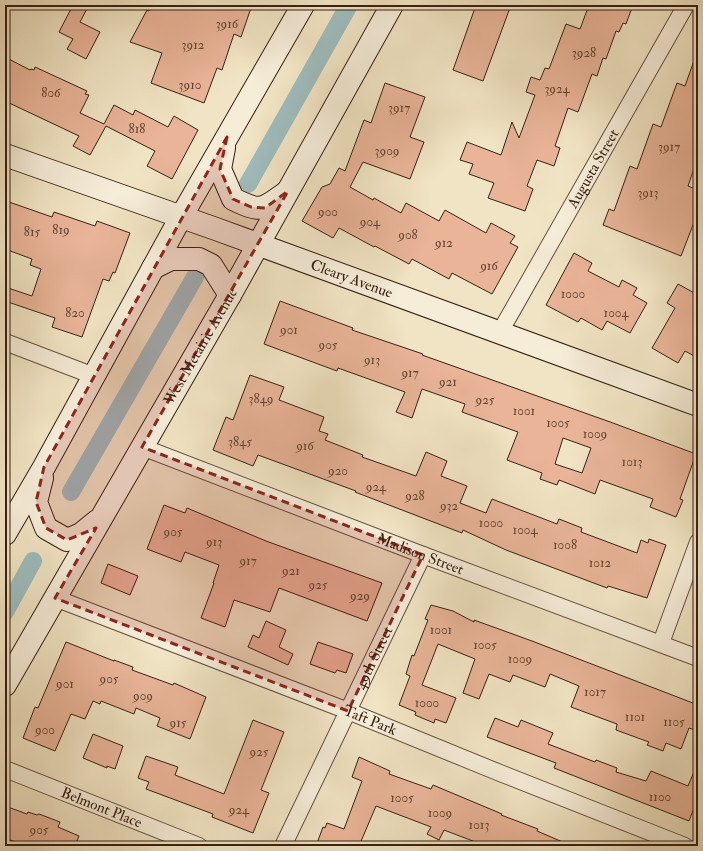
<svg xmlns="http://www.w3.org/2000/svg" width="703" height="851" viewBox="0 0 703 851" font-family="'IM FELL Double Pica',serif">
  <rect width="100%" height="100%" fill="#f1e4c4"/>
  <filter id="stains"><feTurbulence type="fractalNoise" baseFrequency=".005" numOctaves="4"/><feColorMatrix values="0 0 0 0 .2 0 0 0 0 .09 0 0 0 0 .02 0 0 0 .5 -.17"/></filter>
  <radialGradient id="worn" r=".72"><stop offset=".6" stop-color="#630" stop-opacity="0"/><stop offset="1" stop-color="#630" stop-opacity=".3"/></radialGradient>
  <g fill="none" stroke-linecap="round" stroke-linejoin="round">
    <path stroke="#9ebcbd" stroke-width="18" d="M248,184L349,5
      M71,492L195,277
      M5,612L33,561"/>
  </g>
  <path fill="#e9b498" stroke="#372012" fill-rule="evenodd" d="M73,5H89L80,22L100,32L86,59L67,49L73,39L59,32Z
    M151,5H252L241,37L234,34L222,70L217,68L204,103L151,83L162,53L130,42L147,10L149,11Z
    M476,5H511L483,81L453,70Z
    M589,5H633L626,24L623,23L619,32L616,31L606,59L603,58L597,76L592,74L578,112L568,108L555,146L560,148L554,166L537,160L527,186L533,189L525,211L488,198L494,183L469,174L473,164L460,160L467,142L501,155L512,122L519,138L535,95L526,92L531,77L540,80L545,68L549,69L566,24L580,29Z
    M696,55L698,56V157L688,186L698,190V212L681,256L603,225L609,209L614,211L630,166L637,169L653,124L661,127L677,83L685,86Z
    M5,57L30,70L31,69L34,70L35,67L87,91L85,94L89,95L80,113L104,124L114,105L133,115L135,110L168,127L174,116L198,130L172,179L147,166L155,151L106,126L90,155L73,146L79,136L5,101Z
    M385,83L425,97L410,137L424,142L410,179L363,162L350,187L373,200L374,198L401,213L406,203L439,221L445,210L486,233L491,223L515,236L510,243L518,247L492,294L452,273L449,279L412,259L409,264L375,246L374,247L339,228L333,238L302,221L322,187L330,184L339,168L345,171L364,120L371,123Z
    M9,202L52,217L54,212L95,226L97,221L130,233L115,273L113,272L109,281L103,279L82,337L52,327L55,318L5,301V287L32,296L41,269L30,265L32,259L5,249V213Z
    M574,253L592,263L588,271L619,287L622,280L637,288L633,295L647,303L630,333L607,321L602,330L581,318L578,322L546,305Z
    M678,284L698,295V358L685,351L678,363L652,348L675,308L667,303Z
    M280,301L353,328L352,330L423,354L422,355L613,423L696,454L680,499L683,500L676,517L650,507L653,499L600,480L595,494L559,480L557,485L540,479L542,473L507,460L518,432L462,412L465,404L422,389L412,418L396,412L405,392L338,368L337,371L264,344ZM563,438L591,448L582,473L555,464Z
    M250,375L284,387L279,400L324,417L319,431L328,434L325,440L363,455L362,457L416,476L426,452L447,461L441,476L467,486L460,503L486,513L492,499L557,524L559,519L582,528L581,532L637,553L641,540L648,543L649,539L666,545L647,598L608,586L607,588L506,550L463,530L462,533L355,492L356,491L258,455L253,466L213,450L226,417L233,420Z
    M164,505L185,513L187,508L266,541L382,583L367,621L279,588L270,612L234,600L225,627L201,618L214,583H213L219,565L185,552L181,562L147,549Z
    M108,564L138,576L130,595L101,583Z
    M431,605L453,611L474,622V620L532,641L698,705V731L689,728L681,749L666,743L663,751L647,745L649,742L616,730L617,724L571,707L579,686L550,674L545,687L513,675L510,682L489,674L479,699L463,693L475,659L438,644L422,685L456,698L446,723L435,719L434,723L415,715L416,712L399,705L410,676L406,674L412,655L414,656L428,620L425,619Z
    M266,621L286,630L279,647L293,654L288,665L248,647L253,635L259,638Z
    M66,642L114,661V660L133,667L132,670L173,685L174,683L206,697L190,739L157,726L160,718L136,708L134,714L101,701L100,704L93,701L85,719L71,714L55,751L23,738L35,707L38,708Z
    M318,642L353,654L346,673L337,670L335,673L310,664Z
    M495,718L518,727L521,720L553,733L548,744L595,762L596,760L617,768L616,772L646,781L651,771L688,786L698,762V798L689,821L554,768L556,763L487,737Z
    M253,720L284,732L261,790L269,793L253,833L212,817L213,814L146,789L149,782L138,778L146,756L178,767L175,775L224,794Z
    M93,734L123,746L115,769L107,766V768L83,758Z
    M359,757L390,771L389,774L431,789L433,785L502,814L501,815L538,829L537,831L572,846H486L444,830L439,840L427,834L431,827L376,806L359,846H316L323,827L325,828L327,823L344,829L362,781L352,777Z
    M5,806L27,814L28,812L37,815L39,814L60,822L58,827L79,836L75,846H26L5,838Z"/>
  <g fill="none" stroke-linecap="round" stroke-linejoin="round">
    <defs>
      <g id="street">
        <path id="s1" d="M500,332L686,5"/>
        <path d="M5,342L94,376"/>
        <path id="s2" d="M142,447L423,555L698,658"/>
        <path id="s3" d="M55,598L348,711L500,773L685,846"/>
        <path d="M661,643L698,542"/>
        <path id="s4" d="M5,769L199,846"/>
        <path id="s5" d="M283,846L423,555"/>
      </g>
      <g id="secondary">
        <path d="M224,148L220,169L233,199C262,213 262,210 287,192"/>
        <path id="s6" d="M5,155L216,229L698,405"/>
        <path d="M153,268L171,259H199L211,265L230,295"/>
        <path d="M42,478L36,502L46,528L67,540L81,534L97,521"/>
        <path d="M5,534L44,467L181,217L303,5"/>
        <path id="s7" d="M5,685L230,295L392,5"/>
      </g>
    </defs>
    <use href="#street" stroke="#66513e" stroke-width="18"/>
    <use href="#secondary" stroke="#372012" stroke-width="24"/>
    <use href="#street" stroke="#f6edd9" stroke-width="16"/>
    <use href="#secondary" stroke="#f6edd9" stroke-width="22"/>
  </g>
  <path fill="#8f2418" fill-opacity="0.2" stroke="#8f2418" stroke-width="3" stroke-dasharray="8 5" stroke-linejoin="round" d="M227,137L220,169L233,199L251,207L265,208L288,191L142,447L423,555L348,711L55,598L96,528L67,540L46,528L36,502L44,467Z"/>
  <g text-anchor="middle" stroke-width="3.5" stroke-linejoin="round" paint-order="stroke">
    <g font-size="13" fill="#644534">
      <text x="227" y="28">3916</text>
      <text x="193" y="49">3912</text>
      <text x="584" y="57">3928</text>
      <text x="190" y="89">3910</text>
      <text x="557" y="93">3924</text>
      <text x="51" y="97">806</text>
      <text x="399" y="112">3917</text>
      <text x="137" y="133">818</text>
      <text x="669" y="151">3917</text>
      <text x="387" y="155">3909</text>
      <text x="648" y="197">3913</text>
      <text x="328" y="216">900</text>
      <text x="370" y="226">904</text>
      <text x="61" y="234">819</text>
      <text x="32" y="236">815</text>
      <text x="408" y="239">908</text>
      <text x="444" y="247">912</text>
      <text x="489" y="270">916</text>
      <text x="573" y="298">1000</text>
      <text x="75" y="317">820</text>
      <text x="616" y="317">1004</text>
      <text x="289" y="334">901</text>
      <text x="328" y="349">905</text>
      <text x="372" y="364">913</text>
      <text x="410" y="377">917</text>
      <text x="448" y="386">921</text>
      <text x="261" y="403">3849</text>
      <text x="485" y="404">925</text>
      <text x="524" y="415">1001</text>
      <text x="558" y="427">1005</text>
      <text x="595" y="438">1009</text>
      <text x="240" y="446">3845</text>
      <text x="305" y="450">916</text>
      <text x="632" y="466">1013</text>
      <text x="338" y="475">920</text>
      <text x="376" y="491">924</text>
      <text x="415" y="500">928</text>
      <text x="449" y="510">932</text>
      <text x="491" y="527">1000</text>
      <text x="525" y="534">1004</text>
      <text x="173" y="536">905</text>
      <text x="214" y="546">913</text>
      <text x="565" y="549">1008</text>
      <text x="248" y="565">917</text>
      <text x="600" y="567">1012</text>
      <text x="291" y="575">921</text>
      <text x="318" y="589">925</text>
      <text x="360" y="600">929</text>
      <text x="441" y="634">1001</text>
      <text x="485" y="649">1005</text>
      <text x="520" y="663">1009</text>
      <text x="109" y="683">905</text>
      <text x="65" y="688">901</text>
      <text x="595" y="696">1017</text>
      <text x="143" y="700">909</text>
      <text x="427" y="707">1000</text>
      <text x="635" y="721">1101</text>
      <text x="674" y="726">1105</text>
      <text x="178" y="727">915</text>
      <text x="45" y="734">900</text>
      <text x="259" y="756">925</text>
      <text x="660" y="801">1100</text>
      <text x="402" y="802">1005</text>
      <text x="239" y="814">924</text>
      <text x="440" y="817">1009</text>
      <text x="479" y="829">1013</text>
      <text x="39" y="834">905</text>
    </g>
    <g font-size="15" fill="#372012" stroke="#f6edd9">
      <text dy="5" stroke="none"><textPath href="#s1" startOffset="188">Augusta Street</textPath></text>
      <text dy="5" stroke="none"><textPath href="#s6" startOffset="368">Cleary Avenue</textPath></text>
      <text dy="5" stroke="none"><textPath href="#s7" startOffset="391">West Metairie Avenue</textPath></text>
      <text dy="5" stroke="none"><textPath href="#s2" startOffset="298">Madison Street</textPath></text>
      <text dy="5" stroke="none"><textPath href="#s5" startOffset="209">49th Street</textPath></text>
      <text dy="5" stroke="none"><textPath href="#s3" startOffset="338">Taft Park</textPath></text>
      <text dy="5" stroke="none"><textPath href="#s4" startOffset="104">Belmont Place</textPath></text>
    </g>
  </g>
  <rect width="703" height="851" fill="none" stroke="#f1e4c4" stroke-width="20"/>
  <rect x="6" y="6" width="691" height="839" fill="none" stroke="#372012" stroke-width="2"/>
  <rect x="10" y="10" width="683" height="831" fill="none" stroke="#372012"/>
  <rect width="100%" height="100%" filter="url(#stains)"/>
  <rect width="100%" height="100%" fill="url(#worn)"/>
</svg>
